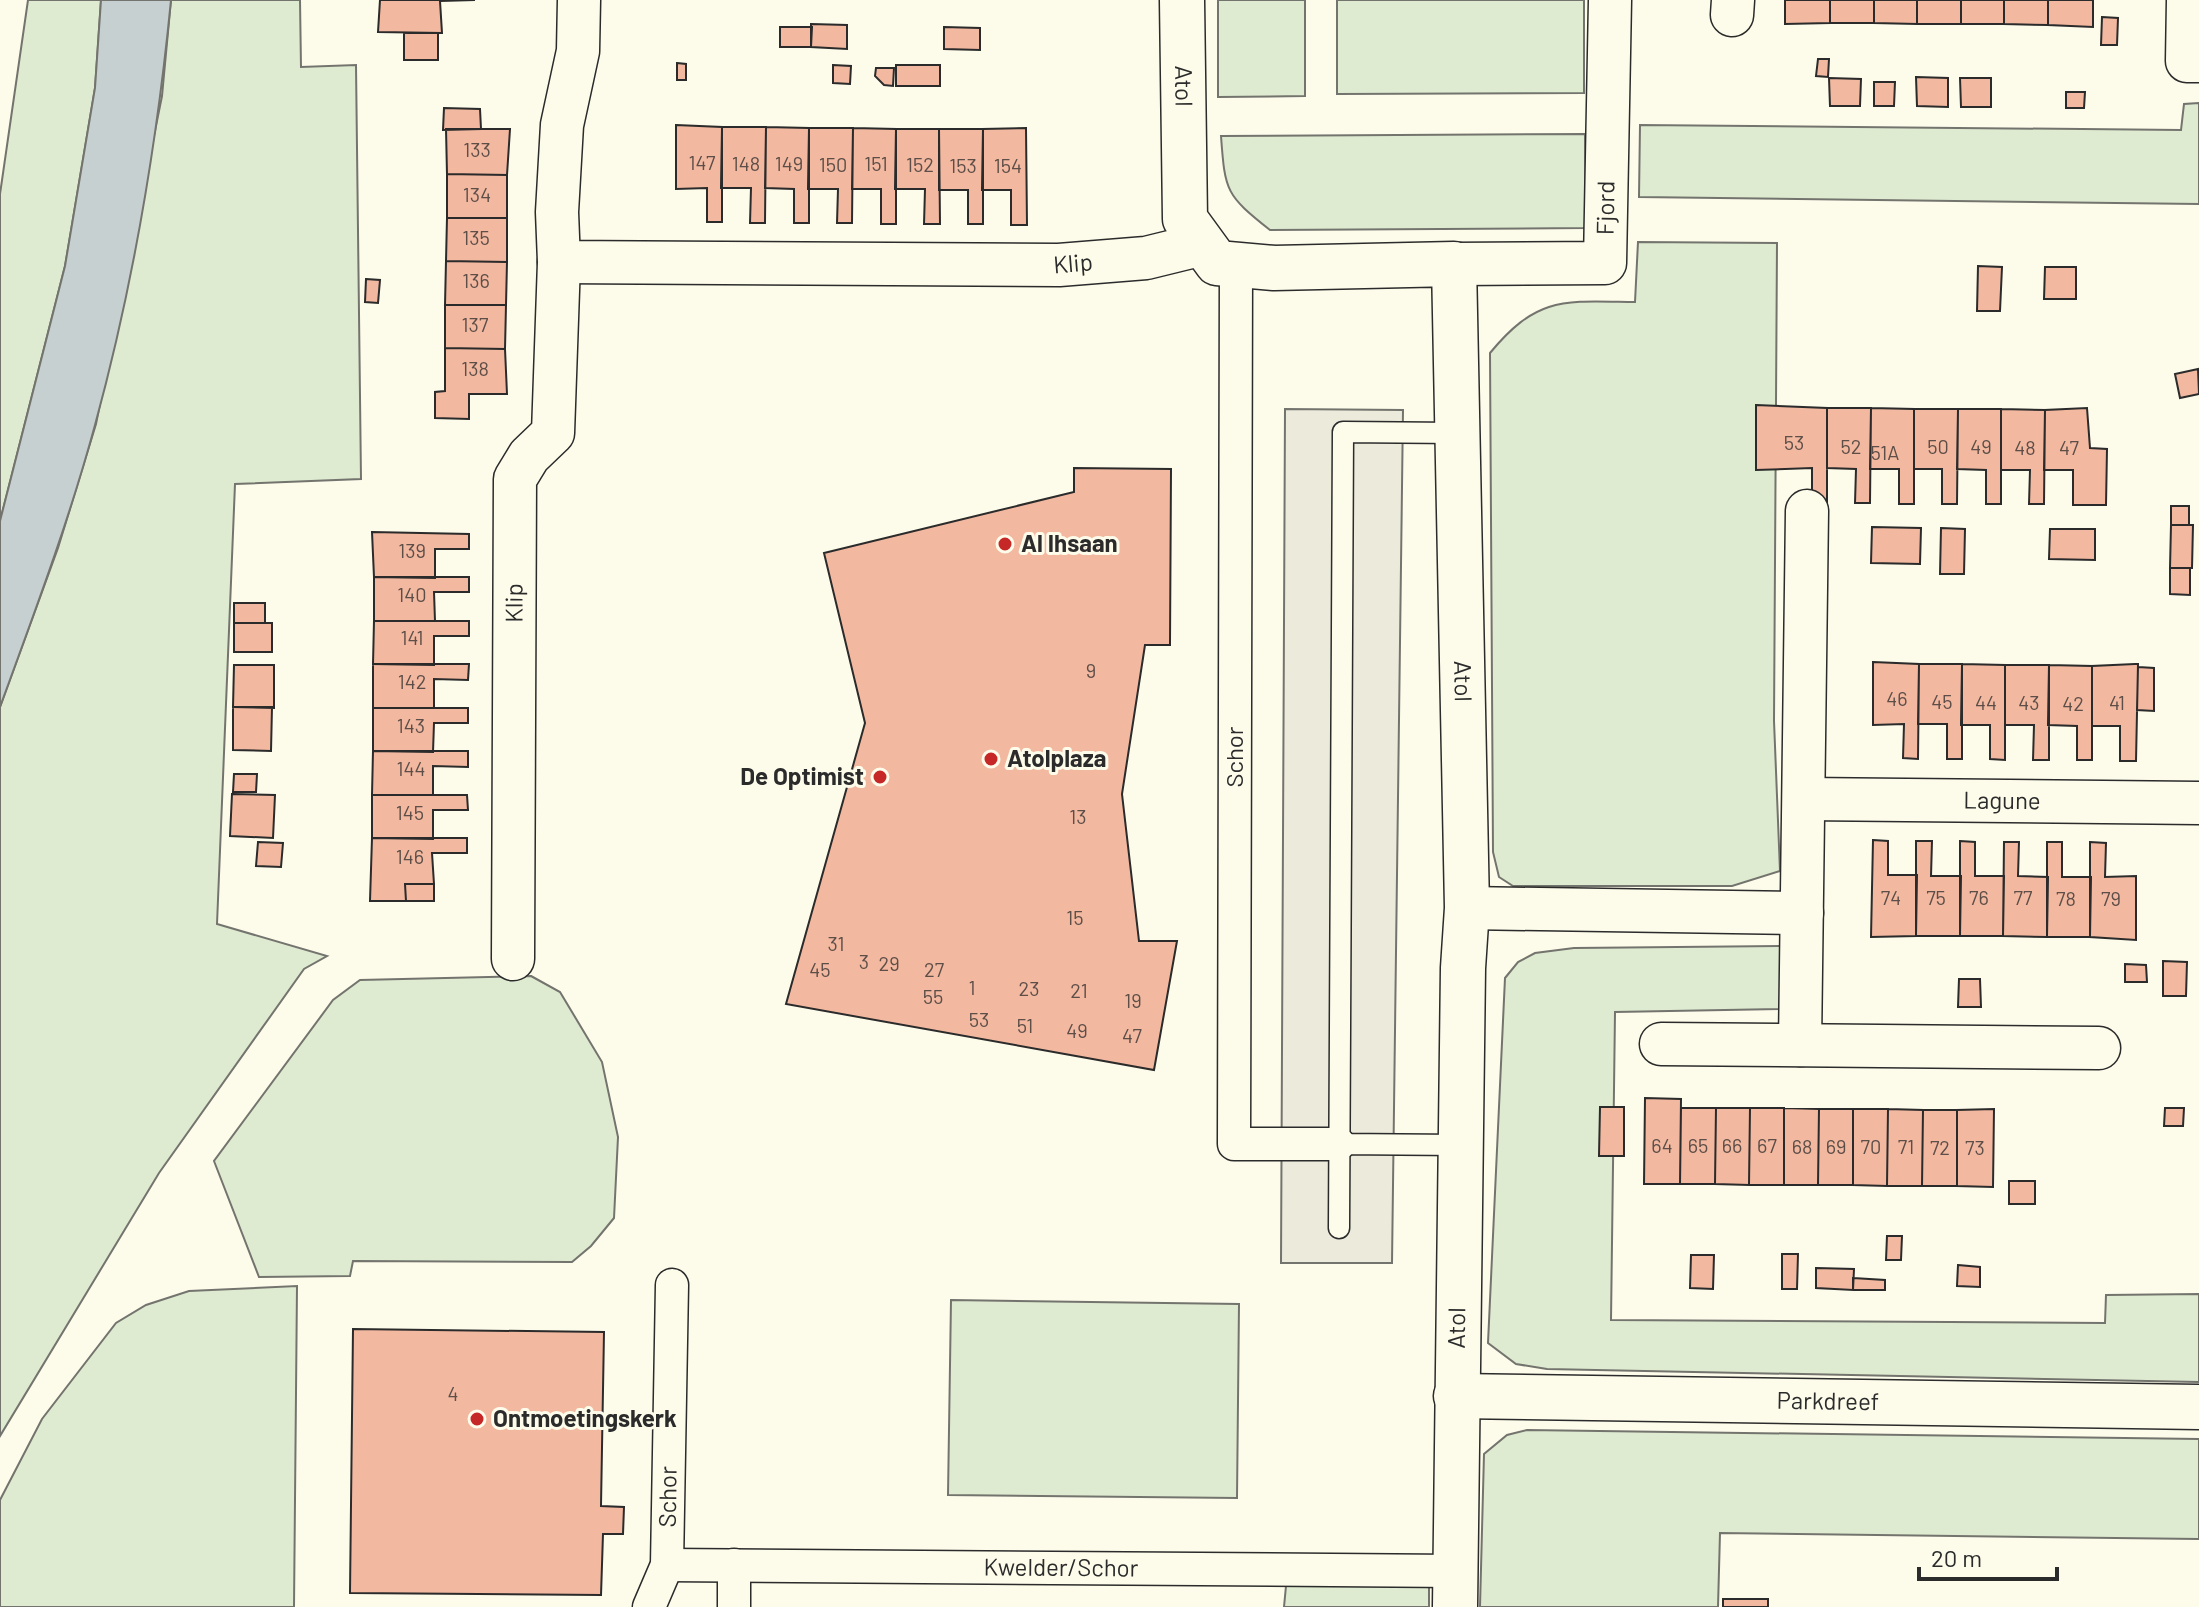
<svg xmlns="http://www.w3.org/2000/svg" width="2199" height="1607" viewBox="0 0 2199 1607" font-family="Barlow,sans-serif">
  <rect width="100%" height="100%" fill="#fdfbea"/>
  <path fill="#deebd1" stroke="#74746e" stroke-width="2" d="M28,0H101L95,88L65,266L0,521V194Z
    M171,0H300L301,67L356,65L361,479L235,484L217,924L327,956L304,969L159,1173L0,1436V707L58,548L96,424L162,96Z
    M1218,0H1305V96L1218,97Z
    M1337,0H1584V93L1337,94Z
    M2199,103V204L1639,197L1640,125L2181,130L2184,104Z
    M1585,134L1586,228L1270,230C1226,195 1225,192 1221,136Z
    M1638,242L1777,243L1774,721L1780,871L1732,886H1513L1499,877L1493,852L1490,353C1538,295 1565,301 1635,302Z
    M1782,946L1780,1009L1615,1012L1611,1320L2105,1323L2106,1295L2199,1294V1382L1547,1369L1516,1364L1488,1343L1505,978L1518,962L1535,953L1574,948Z
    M531,976L560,992L602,1062L618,1137L614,1218L591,1246L572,1262L353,1261L350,1276L259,1277L214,1161L333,1000L360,980Z
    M297,1286L294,1607H0V1500L42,1419L116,1323L146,1305L189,1291Z
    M951,1300L1239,1304L1237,1498L948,1495Z
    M1527,1430L2199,1439V1539L1720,1533L1718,1607H1480L1484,1454L1507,1435Z
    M1429,1585V1607H1284L1286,1586Z"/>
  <path fill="#eceadb" stroke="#74746e" stroke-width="2" d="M1285,409L1403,410L1392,1263H1281Z"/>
  <path fill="#c7d0d0" stroke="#74746e" stroke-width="2" d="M101,0H171C157,143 133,286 95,425C69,521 34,614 0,707V521L65,266L95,88Z"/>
  <path fill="#f2b8a0" stroke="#2b2b2b" stroke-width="2" d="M380,0H475L440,1L442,33L378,32Z
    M1785,0H1830V23L1785,24Z
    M1830,0H1874V23H1830Z
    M1874,0H1917V24L1874,23Z
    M1917,0H1961V24H1917Z
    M1961,0H2004V24H1961Z
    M2004,0H2048V25L2004,24Z
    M2048,0H2093V27L2048,25Z
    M2102,17L2118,18L2117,45H2101Z
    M811,24L847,25V49L811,47Z
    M780,27H812L811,47H780Z
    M944,27L980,28V50L944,49Z
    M404,33H438V60H404Z
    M1818,59H1829L1828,77L1816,76Z
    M677,63L686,64V80H677Z
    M833,65L851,66L850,84L833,83Z
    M896,65H940V86H896Z
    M876,68H894L893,86L884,85L875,76Z
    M1916,77L1948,78V107L1917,106Z
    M1829,78L1861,79L1860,106H1830Z
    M1960,78H1991V107H1961Z
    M1874,82H1895L1894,106H1874Z
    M2066,92H2085L2084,108H2066Z
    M444,108L480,109L481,129L443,130Z
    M676,125L722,127V222H707V188L676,189Z
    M722,127H766L765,223H750L751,188H721Z
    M766,127L809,128V223H794V189L765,188Z
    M809,128H853L852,223H837L838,189H808Z
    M853,128L896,129V224H881V189H852Z
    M1026,128L1027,225H1011V190H982L983,129Z
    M446,129H510L507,175L447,174Z
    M896,129H939L940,224H924L925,189H895Z
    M939,129H983V224H968V190H939Z
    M447,174L507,175V218H447Z
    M447,218H507V262L446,261Z
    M446,261L507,262L506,305H445Z
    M1978,266L2002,267L2000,311H1977Z
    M2045,267H2076V299H2044Z
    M366,279L380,280L378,303L365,302Z
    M445,305H506L505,349L445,348Z
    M445,348L505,349L507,394H469V419L435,418V392L445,391Z
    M2198,369L2199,394L2180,398L2175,374Z
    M1756,405L1827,408V503H1812V468L1756,470Z
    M1827,408H1871L1870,503H1855L1856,469L1827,468Z
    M1871,408L1914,409V504H1899V469H1870Z
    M2087,408L2090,448L2107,449L2106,505H2073V470H2044L2045,410Z
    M1914,409H1958L1957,504H1942V469H1914Z
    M1958,409H2001V504H1986V470L1957,469Z
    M2001,409L2045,410L2044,504H2029L2030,470H2001Z
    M1074,468L1171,469L1170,645H1145L1122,794L1139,941H1177L1154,1070L786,1004L865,723L824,553L1074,492Z
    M2171,506H2189V525H2171Z
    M2171,525H2193L2192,568H2170Z
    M1872,527L1921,528L1920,564L1871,563Z
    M1941,528L1965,529L1964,574H1940Z
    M2050,529H2095V560L2049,559Z
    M372,532L469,534V549H435V578L374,577Z
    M2170,568H2190V595L2170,594Z
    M374,577H469V592H434L435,621H374Z
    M234,603H265V623H234Z
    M374,621H469V636H434V665L373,664Z
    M234,623H272V652H234Z
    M1873,662L1919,664L1918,759L1903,758L1904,724L1873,725Z
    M373,664H469L468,680L434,679V708H373Z
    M1919,664H1962V759H1947V724H1918Z
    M1962,664L2005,665V760L1990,759V725H1961Z
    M2135,664H2138L2136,761H2120V726H2092V666Z
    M234,665H274V708L233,707Z
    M2005,665H2049V760H2033L2034,725H2005Z
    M2049,665L2092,666V760H2077V726L2048,725Z
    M2138,667L2154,668V711L2137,710Z
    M233,707H272L271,751L233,750Z
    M373,708H468V723H434L433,752L373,751Z
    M373,751H468V767L433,766V795H372Z
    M234,774H257L256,792H233Z
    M232,794L275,795L273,838L230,836Z
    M372,795H467L468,810H433V839L372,838Z
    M372,838H467V853H432L434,884H405L406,901H370Z
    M1873,840L1888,841V875H1917L1916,936L1871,937Z
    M1916,841H1932L1931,876H1961L1960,936H1916Z
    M1960,841L1975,842V876H2004L2003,936H1960Z
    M258,842L283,843L281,867L256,866Z
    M2004,842H2019L2018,876L2048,877L2047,937L2003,936Z
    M2047,842H2062V877H2091L2090,937H2047Z
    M2090,842L2106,843L2105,877L2136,876V940L2090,937Z
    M405,884H434V901H406Z
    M2163,961L2187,962L2186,996H2163Z
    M2125,964L2146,965L2147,982H2125Z
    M1959,979H1980L1981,1007H1958Z
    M1645,1098L1681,1099L1680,1184H1644Z
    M1600,1107H1624V1156H1599Z
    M1681,1108H1716L1715,1184H1680Z
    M1716,1108H1750L1749,1185L1715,1184Z
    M1750,1108H1784V1185H1749Z
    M1784,1108L1819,1109L1818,1185H1784Z
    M2165,1108H2184L2183,1126H2164Z
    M1819,1109H1853V1185H1818Z
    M1853,1109H1888L1887,1186L1853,1185Z
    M1888,1109L1923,1110L1922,1186H1887Z
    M1994,1109L1993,1187L1957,1186V1110Z
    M1923,1110H1957V1186H1922Z
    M2009,1181H2035V1204H2009Z
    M1887,1236H1902L1901,1260H1886Z
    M1782,1254H1798L1797,1289H1782Z
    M1691,1255H1714L1713,1289L1690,1288Z
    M1958,1265L1980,1267V1287L1957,1286Z
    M1816,1268L1854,1269L1853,1290L1816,1288Z
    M1853,1278L1885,1280V1290H1853Z
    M353,1329L604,1332L601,1506L624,1507L623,1534H603L601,1595L350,1593Z
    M1723,1599H1768V1607H1723Z"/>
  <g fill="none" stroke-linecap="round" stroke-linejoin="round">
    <defs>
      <path id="service" d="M1339,1144L1461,1145
        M1339,1228L1343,432L1456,433"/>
      <g id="pedestrian">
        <path d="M1236,265L1234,1144H1339"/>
        <path id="s1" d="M667,1565L1456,1571"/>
        <path id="s2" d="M649,1607L667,1565L672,1285"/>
        <path d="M734,1607V1565"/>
      </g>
      <g id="minor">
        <path id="s3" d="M579,0L578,51L562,125L557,212L559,262L1059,265L1146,258L1203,244"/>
        <path d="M2188,0L2187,61H2199"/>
        <path d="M1732,15L1733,0"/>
        <path id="s4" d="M1454,264L1605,263L1610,0"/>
        <path id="s5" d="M1804,799L2199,803"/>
        <path d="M1467,908L1802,913"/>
        <path id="s6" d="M513,959L515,479L529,456L553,433L559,262"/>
        <path d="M1661,1044L2099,1048"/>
        <path d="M1800,1045L1807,511"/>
      </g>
      <g id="tertiary">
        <path id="s7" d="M1182,0L1185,219L1217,263L1274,268L1454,264L1467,908L1463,968L1455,1607"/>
        <path id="s8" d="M1456,1396L2199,1407"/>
      </g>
    </defs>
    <use href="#service" stroke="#2b2b2b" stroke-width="23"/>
    <use href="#pedestrian" stroke="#2b2b2b" stroke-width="35"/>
    <use href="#minor" stroke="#2b2b2b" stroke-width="45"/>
    <use href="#tertiary" stroke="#2b2b2b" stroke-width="47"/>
    <use href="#service" stroke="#fdfbea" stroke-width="20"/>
    <use href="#pedestrian" stroke="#fdfbea" stroke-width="32"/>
    <use href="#minor" stroke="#fdfbea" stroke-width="42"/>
    <use href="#tertiary" stroke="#fdfbea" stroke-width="44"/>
  </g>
  <g fill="#c62828" stroke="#fdfbea" stroke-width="3">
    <circle cx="1005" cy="544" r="8"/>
    <circle cx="991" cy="759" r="8"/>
    <circle cx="880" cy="777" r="8"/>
    <circle cx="477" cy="1419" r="8"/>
  </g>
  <g text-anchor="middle" stroke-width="6" stroke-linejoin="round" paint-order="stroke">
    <g font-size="20" fill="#5d4e48">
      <text x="477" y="157">133</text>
      <text x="702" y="170">147</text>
      <text x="746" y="171">148</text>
      <text x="789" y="171">149</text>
      <text x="876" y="171">151</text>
      <text x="833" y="172">150</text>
      <text x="920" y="172">152</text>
      <text x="963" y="173">153</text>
      <text x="1008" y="173">154</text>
      <text x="477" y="202">134</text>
      <text x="476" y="245">135</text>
      <text x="476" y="288">136</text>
      <text x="475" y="332">137</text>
      <text x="475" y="376">138</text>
      <text x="1794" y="450">53</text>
      <text x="1851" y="454">52</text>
      <text x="1938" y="454">50</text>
      <text x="1981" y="454">49</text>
      <text x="2025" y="455">48</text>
      <text x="2069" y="455">47</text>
      <text x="1885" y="460">51A</text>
      <text x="412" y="558">139</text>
      <text x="412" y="602">140</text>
      <text x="412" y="645">141</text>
      <text x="1091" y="678">9</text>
      <text x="412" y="689">142</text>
      <text x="1897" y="706">46</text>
      <text x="1942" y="709">45</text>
      <text x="1986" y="710">44</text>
      <text x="2029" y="710">43</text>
      <text x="2117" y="710">41</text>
      <text x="2073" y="711">42</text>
      <text x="411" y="733">143</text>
      <text x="411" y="776">144</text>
      <text x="410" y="820">145</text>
      <text x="1078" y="824">13</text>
      <text x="410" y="864">146</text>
      <text x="1891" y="905">74</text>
      <text x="1936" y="905">75</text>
      <text x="1979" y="905">76</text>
      <text x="2023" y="905">77</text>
      <text x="2066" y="906">78</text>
      <text x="2111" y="906">79</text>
      <text x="1075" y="925">15</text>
      <text x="836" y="951">31</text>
      <text x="864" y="969">3</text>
      <text x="889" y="971">29</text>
      <text x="820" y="977">45</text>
      <text x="934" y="977">27</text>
      <text x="972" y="995">1</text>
      <text x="1029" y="996">23</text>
      <text x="1079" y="998">21</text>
      <text x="933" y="1004">55</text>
      <text x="1133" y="1008">19</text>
      <text x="979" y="1027">53</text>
      <text x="1025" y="1033">51</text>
      <text x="1077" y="1038">49</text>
      <text x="1132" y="1043">47</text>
      <text x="1662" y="1153">64</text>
      <text x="1698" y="1153">65</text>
      <text x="1732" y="1153">66</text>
      <text x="1767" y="1153">67</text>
      <text x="1802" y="1154">68</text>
      <text x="1836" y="1154">69</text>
      <text x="1871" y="1154">70</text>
      <text x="1906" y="1154">71</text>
      <text x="1940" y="1155">72</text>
      <text x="1975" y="1155">73</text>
      <text x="453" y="1401">4</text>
    </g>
    <g font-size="24" fill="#2b2b2b" stroke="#fdfbea">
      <text dy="8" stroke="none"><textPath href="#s7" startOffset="86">Atol</textPath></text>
      <text dy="8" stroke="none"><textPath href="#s4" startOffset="206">Fjord</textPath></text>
      <text dy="8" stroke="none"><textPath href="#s3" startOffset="778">Klip</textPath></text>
      <text dy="8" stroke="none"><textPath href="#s6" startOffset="356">Klip</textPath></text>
      <text dy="8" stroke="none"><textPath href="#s7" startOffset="928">Atol</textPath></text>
      <text transform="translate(1235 757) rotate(-90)" y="8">Schor</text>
      <text dy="8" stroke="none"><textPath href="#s5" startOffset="198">Lagune</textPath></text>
      <text transform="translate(1457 1328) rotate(-89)" y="8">Atol</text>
      <text dy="8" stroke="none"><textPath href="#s8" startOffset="372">Parkdreef</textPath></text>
      <text dy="8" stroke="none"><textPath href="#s2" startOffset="114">Schor</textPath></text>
      <text dy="8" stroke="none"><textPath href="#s1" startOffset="394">Kwelder/Schor</textPath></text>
    </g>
    <g font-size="24" font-weight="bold" fill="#2b2b2b" stroke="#fdfbea" text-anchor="start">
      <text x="1021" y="552">Al Ihsaan</text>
      <text x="1007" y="767">Atolplaza</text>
      <text x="864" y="785" text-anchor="end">De Optimist</text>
      <text x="493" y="1427">Ontmoetingskerk</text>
    </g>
  </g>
  <path d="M1919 1567v12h138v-12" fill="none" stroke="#2b2b2b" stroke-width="4"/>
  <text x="1931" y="1567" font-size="24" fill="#2b2b2b" stroke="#fdfbea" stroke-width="6" paint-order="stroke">20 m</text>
</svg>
